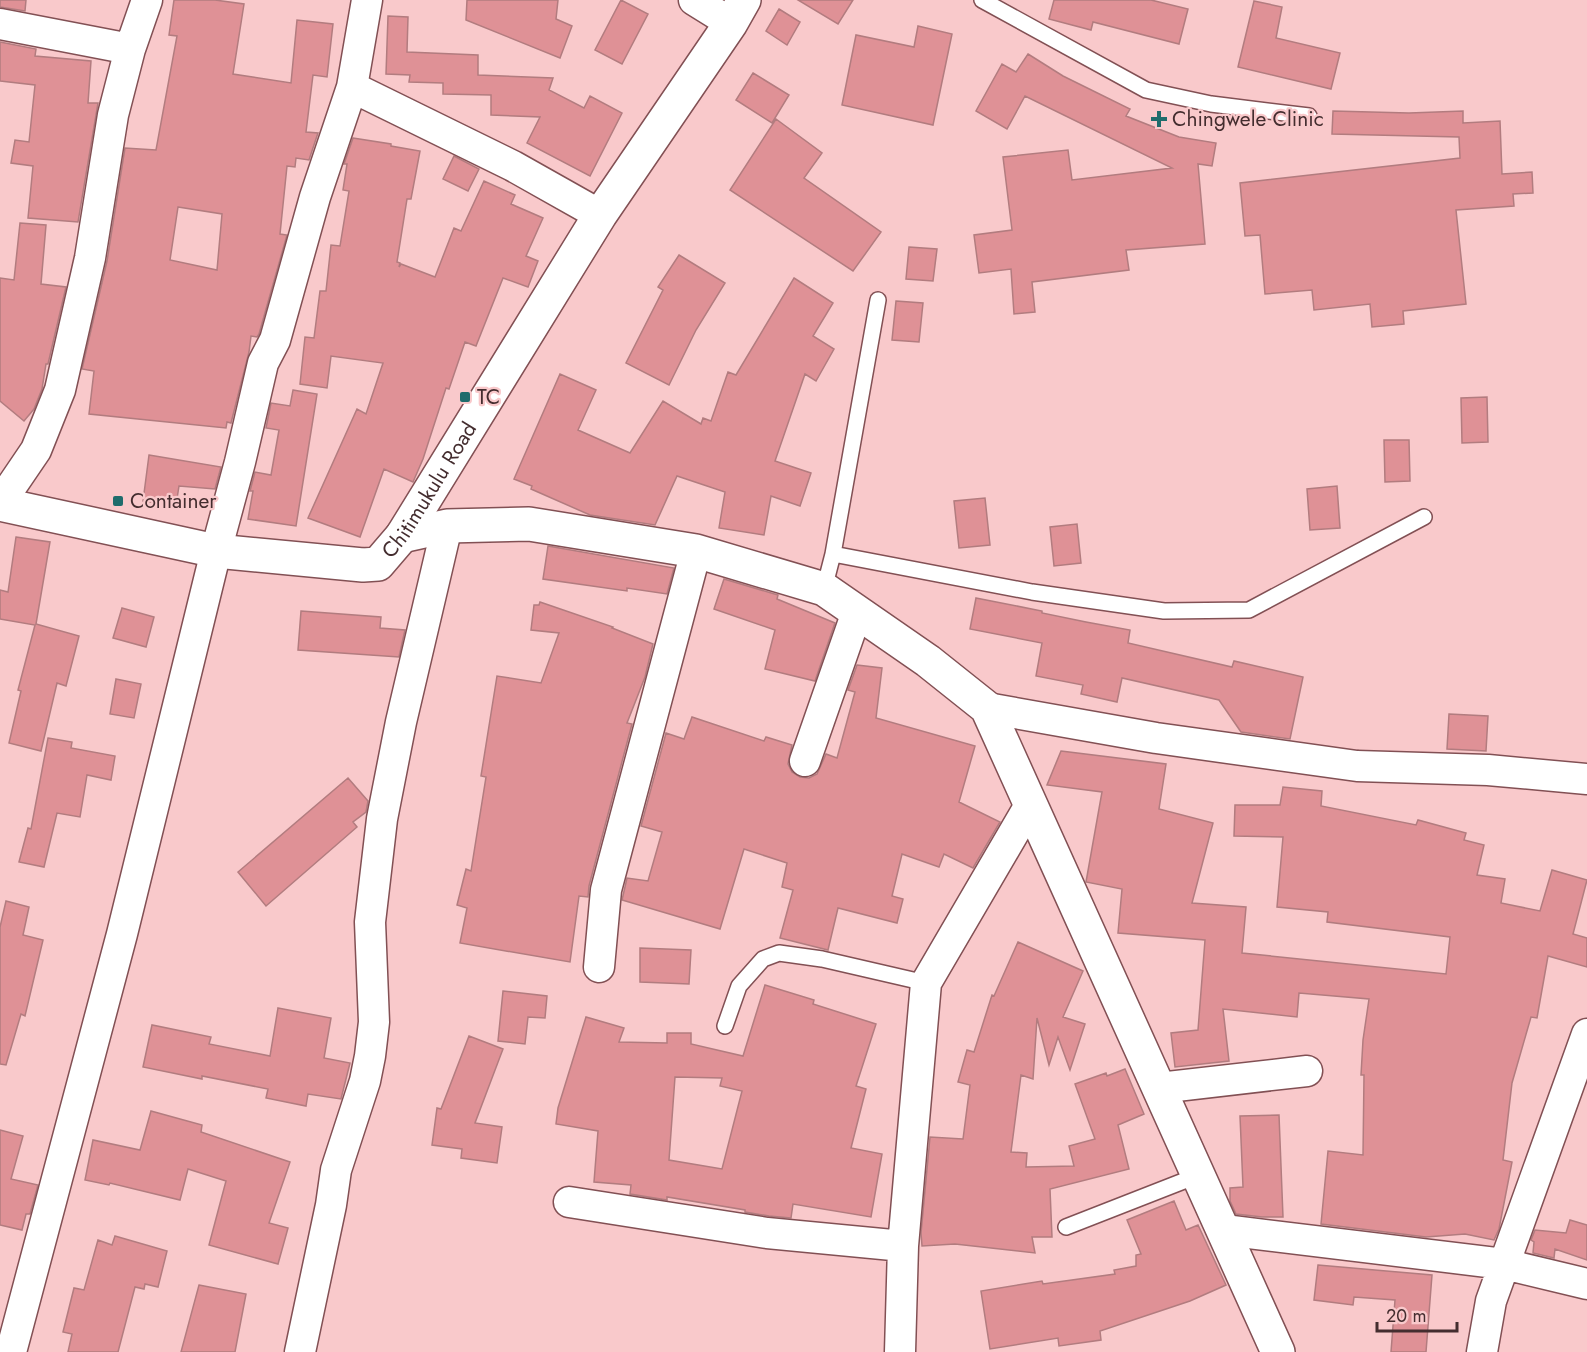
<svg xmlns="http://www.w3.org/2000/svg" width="1587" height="1352" viewBox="0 0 1587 1352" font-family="Jost,sans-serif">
  <rect width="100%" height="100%" fill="#f9c9cb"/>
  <path fill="#df9196" stroke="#b27c7f" stroke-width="1.5" fill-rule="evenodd" d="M0,0H26L25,11L0,7Z
    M174,0H215L244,4L233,74L291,83L297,20L333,24L327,77L313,75L306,132L318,133L309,160L296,158L295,167L287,166L280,234L287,235L259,334L257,337L251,336L249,352L231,423L227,422L226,428L89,414L94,371L82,369L107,261L125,148L156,150L177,36L169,35ZM178,207L222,214L217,270L170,260Z
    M467,0H558L556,19L572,26L560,58L466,20Z
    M621,0L648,14L622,64L595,50Z
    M798,0H853L838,24Z
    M1054,0H1151L1188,9L1179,44L1093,22L1091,30L1049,19Z
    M1254,1L1282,7L1276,38L1340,53L1331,89L1238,67Z
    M779,9L800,22L787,45L766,31Z
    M388,16L408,17L407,52L478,55V75L553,78L549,90L584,108L590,96L622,113L590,176L527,143L540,117L491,115V95L443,94V83L409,82L410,75L386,74Z
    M918,26L952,34L933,125L842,105L856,35L914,47Z
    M0,42L36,49L35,56L91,61L88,103H98L78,222L28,218L33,166L11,163L15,140L29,142L35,85L0,81Z
    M1028,54L1063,76L1130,109L1126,116L1179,137L1216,143L1212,166L1198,164L1205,244L1126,250L1129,270L1032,282L1035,312L1014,314L1011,269L979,273L974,235L1012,230L1003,157L1068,150L1072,180L1172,168L1025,96L1007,129L976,111L1002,64L1016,72Z
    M753,73L789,95L772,123L736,100Z
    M1333,111L1409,113L1463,111V123L1500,121L1502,174L1532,172L1533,193L1513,194L1514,206L1456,210L1466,304L1403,311L1404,324L1372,327L1370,304L1314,310L1312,290L1265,294L1260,235L1245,236L1240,183L1460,158L1459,137L1332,134Z
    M776,119L822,153L804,178L881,232L853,271L730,190Z
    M353,138L391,144V146L420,151L411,199H407L397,262L400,263L399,267L401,264L435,277L454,228L461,231L484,181L515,195L511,204L543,218L526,256L538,261L528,287L503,278L476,346L465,342L449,389L446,388L423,459L413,482L384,469L360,537L308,518L357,409L366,414L383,363L331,356L327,388L300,384L305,337L314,338L320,291H326L331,245L340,246L349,191L343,190L347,164H344Z
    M454,156L479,169L468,191L443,179Z
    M20,223L46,225L41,284L66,287L48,364H46L42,389L34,409L24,421L0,401V278L14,280Z
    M909,247L937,249L933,281L906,279Z
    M679,255L725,283L696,330L669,385L626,363L663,290L658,287Z
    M794,278L833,303L813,336L834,349L816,381L805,374L775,461L811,473L800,506L771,496L764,535L719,528L725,492L677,476L655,525L590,515L531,489L532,486L514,479L560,374L596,390L578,430L630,453L663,401L701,424L703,418L711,421L728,372L736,375Z
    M896,301L923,303L919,342L892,340Z
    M293,390L317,394L296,526L248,519L253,491H250L255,472L271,475L279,430L266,428L271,403L290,406Z
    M1487,397L1488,442L1462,443L1461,398Z
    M1384,440H1409L1410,481L1385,482Z
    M149,455L221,467L215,489L179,486L176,505L143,501Z
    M1337,486L1340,528L1310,530L1307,489Z
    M985,498L990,545L959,548L954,501Z
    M1077,524L1081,563L1054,566L1050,527Z
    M16,537L50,542L36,624L79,636L66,686L57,683L41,751L9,743L21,691L18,690L35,625L0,619V590L8,592Z
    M548,546L674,568L667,594L627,588V591L543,579Z
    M724,579L778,595L777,599L835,623L815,681L765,669L775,630L714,609Z
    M976,598L1042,611V613L1086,622L1130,630L1128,643L1232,667L1234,661L1303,677L1290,739L1241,732L1219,700L1122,678L1117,702L1081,694L1083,685L1036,676L1042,643L970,629Z
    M540,602L613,627L612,628L653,644L645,677L627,723L632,724L589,886L588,897L579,896L570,962L460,943L467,908L457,905L466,869L471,871L486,777L481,776L497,676L541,683L559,633L531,630L534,605H539Z
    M122,608L154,617L146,647L113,638Z
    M301,611L381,617L380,628L405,630L399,657L298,650Z
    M857,665L882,668L876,718L975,746L959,802L1000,822L973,868L944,854L939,867L902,854L892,896L903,899L897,923L838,908L828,950L780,938L793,890L782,887L787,863L744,849L720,929L622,900L627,878L648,881L662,832L641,826L666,733L684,739L692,717L764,741L766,737L792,745L788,764L792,772L800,777L809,778L817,774L826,754L837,758L855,692L848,690Z
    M116,679L141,684L134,718L110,714Z
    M1449,714L1488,716L1486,751L1447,749Z
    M48,738L72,742L71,748L115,756L111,780L87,775L80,817L57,813L44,867L19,862L28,828L31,829Z
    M1061,751L1166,764L1159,809L1213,823L1192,903L1246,907L1242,953L1446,974L1450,937L1327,922L1328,912L1277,907L1283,837L1234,836L1235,805H1280L1283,787L1322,791L1321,806L1416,825L1418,820L1466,833L1464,840L1484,845L1477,875L1505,879L1501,903L1540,911L1552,870L1587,880L1573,934L1587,938V967L1548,956L1537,1018L1531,1017L1512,1083L1503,1160L1512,1162L1499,1229L1494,1240L1465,1234L1426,1237L1321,1224L1328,1151L1363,1155L1364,1075H1361L1363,1040L1369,999L1299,993L1297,1017L1223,1009L1229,1061L1175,1067L1171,1033L1198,1030L1205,940L1118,933L1122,889L1086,882L1102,792L1047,785Z
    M348,778L368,801L366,812L353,822L357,827L266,906L238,872Z
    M6,901L29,907L23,935L43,940L25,1016L21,1014L6,1065L0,1064V927Z
    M1018,942L1083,971L1063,1017L1085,1024L1070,1070L1058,1037L1049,1065L1037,1018L1033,1079L1021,1075L1011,1152L1027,1153L1026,1167L1074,1166L1069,1146L1095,1139L1075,1084L1106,1073L1107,1076L1125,1069L1144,1114L1118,1125L1129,1169L1050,1189L1052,1237H1032L1035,1253L955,1244L922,1246L921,1233L930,1137L963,1139L970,1085L958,1082L967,1050L974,1052L992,995L994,996Z
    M640,948L691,950L689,984L640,982Z
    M765,985L814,1000L813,1004L876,1024L856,1086L866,1089L851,1148L882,1154L871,1217L793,1204L791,1218L769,1216L745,1212V1210L667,1197V1200L630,1194L631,1185L594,1182L598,1131L556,1124L558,1108L586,1017L624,1028L619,1042L667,1043V1033H691V1044L743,1056ZM675,1077L722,1078L720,1086L742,1091L722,1169L669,1160Z
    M503,991L547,996L545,1018L528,1017L525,1044L498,1041Z
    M278,1008L331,1018L324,1058L350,1063L341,1099L308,1094L306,1106L266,1098L268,1089L202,1076V1079L143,1067L152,1025L211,1037L209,1044L270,1056Z
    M469,1036L503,1049L475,1123L502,1127L497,1163L461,1158L462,1149L432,1145L437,1108L441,1109Z
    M151,1111L202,1125L201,1132L290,1162L269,1223L288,1228L278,1264L209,1245L226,1181L188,1169L180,1200L110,1183L109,1185L85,1180L93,1140L140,1150Z
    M1279,1115L1283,1217H1262L1236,1214L1230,1201V1188L1243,1187L1240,1116Z
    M0,1130L23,1136L11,1179L38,1185L30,1214H26L22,1230L0,1225Z
    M1174,1201L1186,1230L1198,1225L1226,1285L1190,1301L1100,1331L1101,1340L1059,1346L1058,1338L990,1349L981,1291L1042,1281L1043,1284L1115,1274L1114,1270L1136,1266V1255L1141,1254L1127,1220Z
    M1570,1220L1587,1225V1260L1555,1249L1554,1258L1533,1253L1534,1242L1531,1240L1535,1230L1566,1233Z
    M115,1236L167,1251L158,1287L145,1284L144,1289L135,1287L118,1352H68L72,1334L63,1332L74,1288L84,1290L98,1240L112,1245Z
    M1318,1265L1432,1275L1426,1352H1391L1395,1300L1354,1297L1353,1305L1314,1300Z
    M199,1285L246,1294L235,1352H181Z"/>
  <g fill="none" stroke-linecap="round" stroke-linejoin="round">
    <defs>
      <path id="lane" d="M982,0L1146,90L1211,104L1309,116
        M833,554L1032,592L1164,611L1249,610L1424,517
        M824,589L833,554L878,300
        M725,1026L739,986L763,959L779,953L822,959L926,983
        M1066,1227L1199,1175"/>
      <path id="street" d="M694,0L731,23
        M0,24L130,49
        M352,87L513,166L600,215
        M0,503L36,450L60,390L90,258L113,115L130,49L147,0
        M987,708L1156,738L1357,766L1488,770L1587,779
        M805,761L857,612
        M599,967L606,890L696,551
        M1159,1088L1307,1071
        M569,1202L767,1233L903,1246
        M1224,1230L1504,1264L1587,1284
        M11,1352L122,934L216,551L240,462L263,363L275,340L315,197L352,87L367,0
        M300,1352L331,1205L336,1170L365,1081L370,1056L374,1022L370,922L382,819L401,722L447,526
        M900,1352L903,1246L926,983L1030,805
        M1482,1352L1491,1301L1587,1034"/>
      <g id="secondary">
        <path id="s1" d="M0,504L216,551L363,565L378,564L402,536L600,215L731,23L744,0"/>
        <path d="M402,536L447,526L529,524L696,551L824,589L928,661L987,708L1278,1352"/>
      </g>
    </defs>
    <use href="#lane" stroke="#825054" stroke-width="18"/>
    <use href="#street" stroke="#825054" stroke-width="33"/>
    <use href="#secondary" stroke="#825054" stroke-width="36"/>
    <use href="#lane" stroke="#fff" stroke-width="15"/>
    <use href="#street" stroke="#fff" stroke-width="30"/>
    <use href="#secondary" stroke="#fff" stroke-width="33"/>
  </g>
  <g fill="#1f6c6c" stroke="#f9c9cb" stroke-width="2">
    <path d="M1156 110h6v6h6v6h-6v6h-6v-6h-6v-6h6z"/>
    <rect x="459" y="391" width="12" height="12" rx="3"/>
    <rect x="112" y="495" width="12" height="12" rx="3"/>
  </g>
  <g text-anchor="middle" stroke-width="4.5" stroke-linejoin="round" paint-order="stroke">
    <g font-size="21" fill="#442d2f" stroke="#f9c9cb" text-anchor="start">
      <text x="1172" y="126">Chingwele Clinic</text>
      <text x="477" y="404">TC</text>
      <text x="130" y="508">Container</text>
    </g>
    <g font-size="21" fill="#442d2f" stroke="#f9c9cb">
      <text dy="7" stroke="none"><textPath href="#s1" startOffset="474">Chitimukulu Road</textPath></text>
    </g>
  </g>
  <path d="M1377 1322v9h80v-9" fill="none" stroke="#442d2f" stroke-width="3"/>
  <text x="1386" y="1322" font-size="18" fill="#442d2f" stroke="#f9c9cb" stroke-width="4.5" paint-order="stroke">20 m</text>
</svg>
